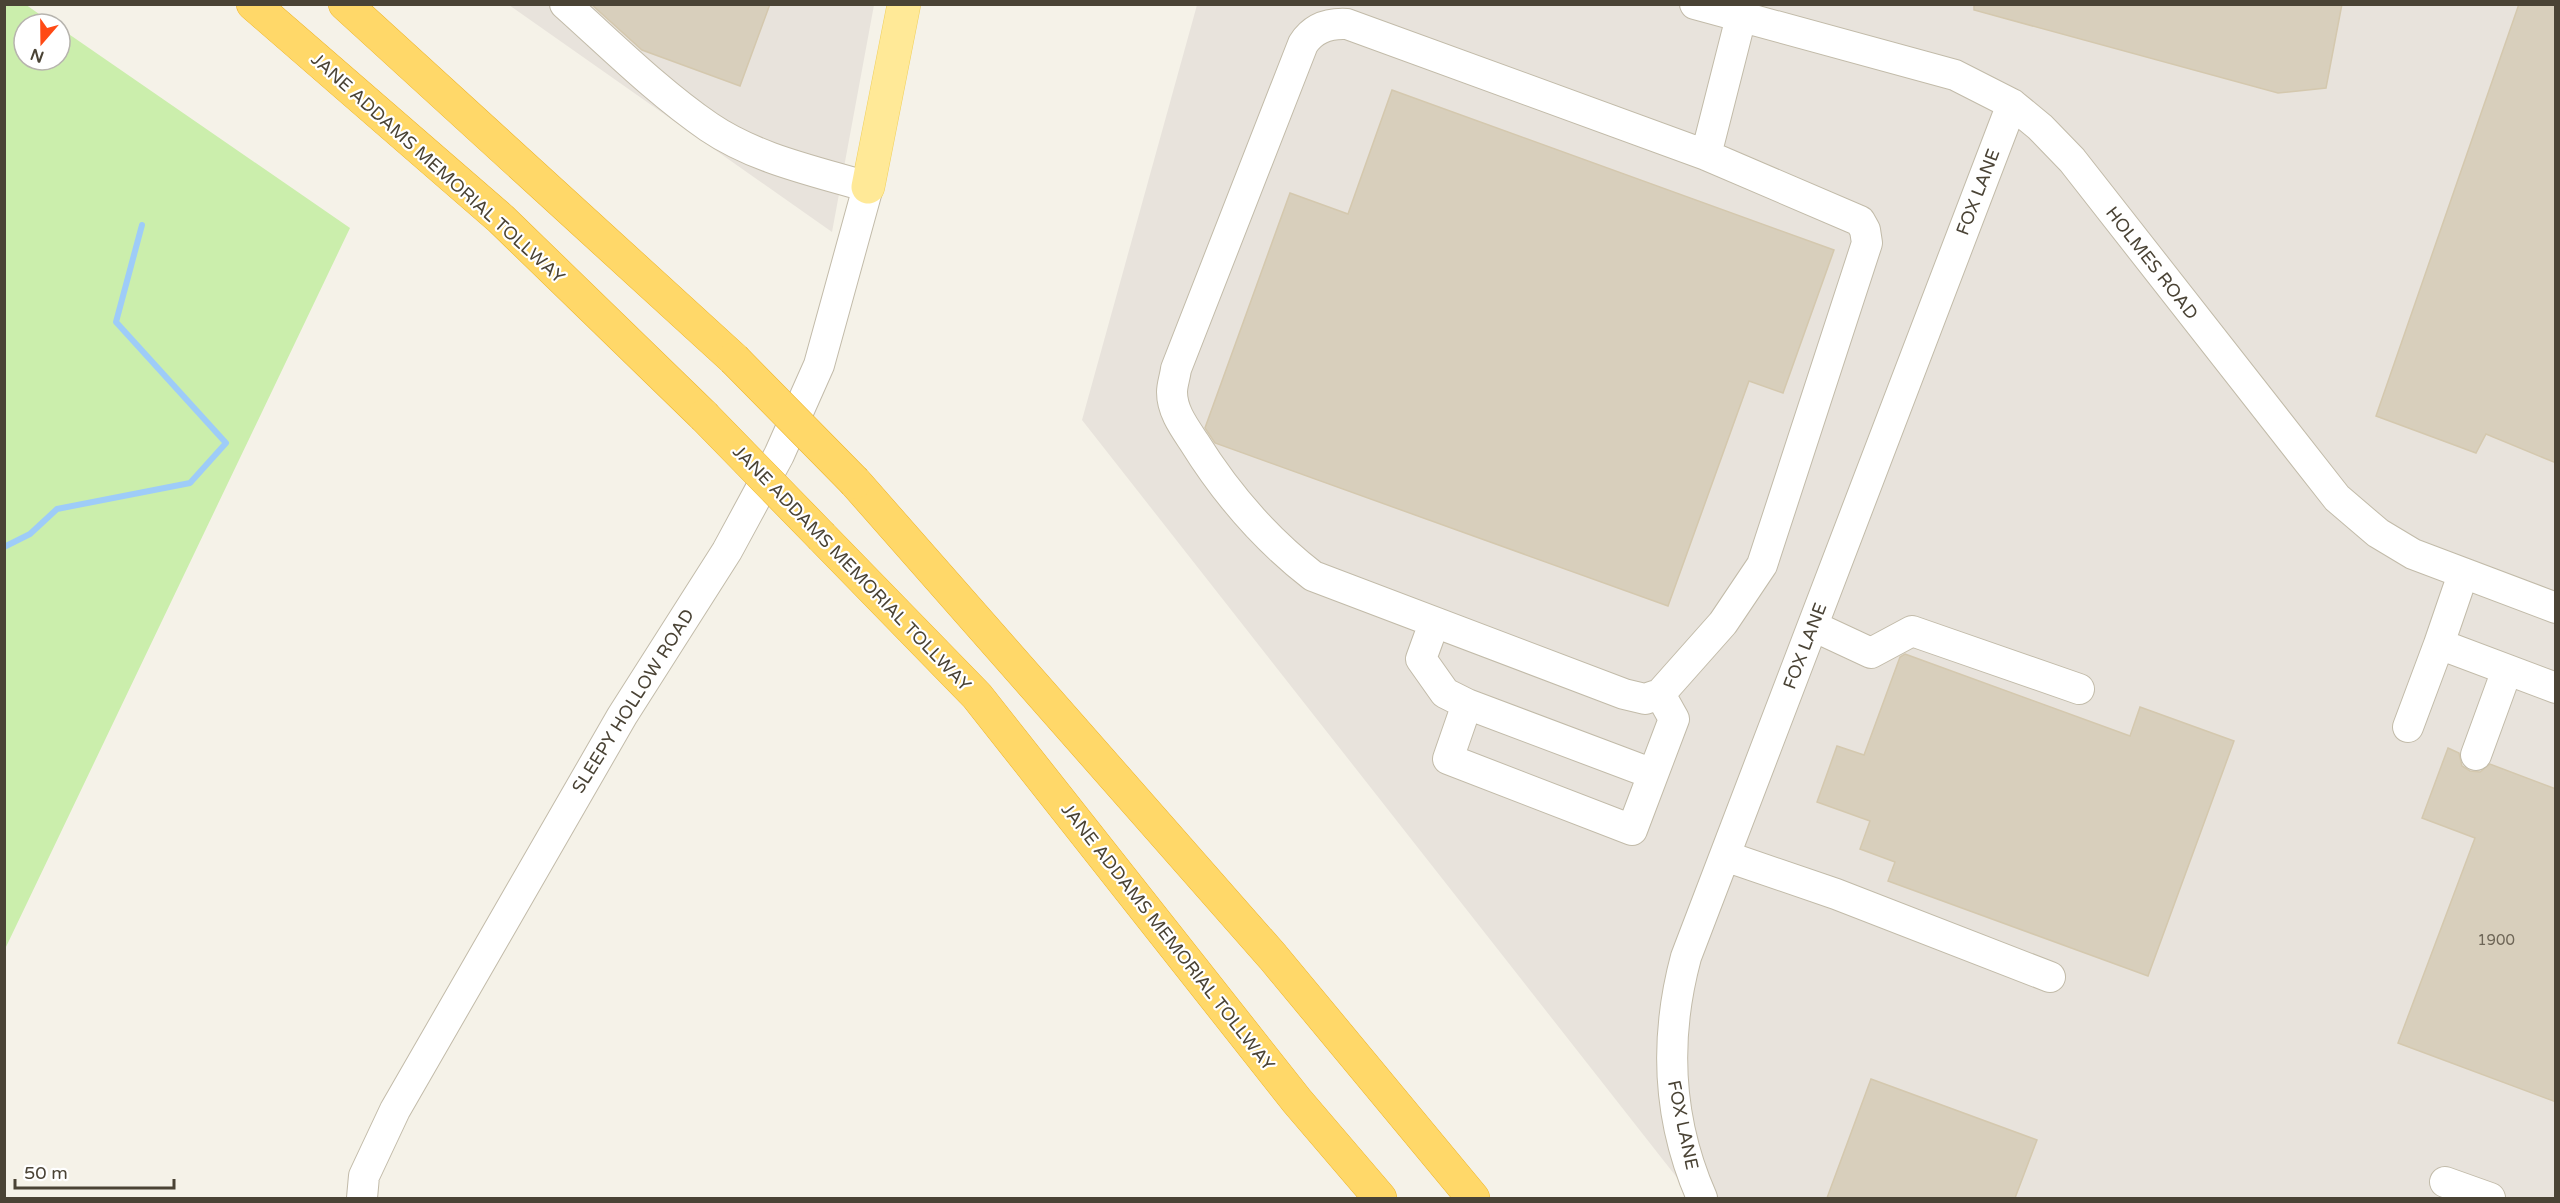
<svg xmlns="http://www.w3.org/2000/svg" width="2560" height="1203" viewBox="0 0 2560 1203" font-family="'Varela Round',sans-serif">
  <rect width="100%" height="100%" fill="#f5f2e8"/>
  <path fill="#e8e3dc" d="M509,5H874L832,232Z
    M1197,5H2555V1198H1693L1082,420Z"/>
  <path fill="#cbeeac" d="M25,4L53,24H24V60H60V28L350,228L5,949L4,5Z"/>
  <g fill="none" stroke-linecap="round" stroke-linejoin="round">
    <path stroke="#9eccf8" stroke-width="6" d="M4,547L30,534L57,509L190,483L226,443L116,322L142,225"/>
  </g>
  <path fill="#d8cfbc" stroke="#d4c8ae" stroke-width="1.5" d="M591,4H770L740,86L642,50Z
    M1974,4H2342L2326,88L2278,93L1974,10Z
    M2519,4H2556V463L2486,434L2476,453L2376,416Z
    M1392,90L1834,250L1783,393L1749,381L1668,606L1215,443L1205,428L1290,193L1348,214Z
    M1905,654L2130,736L2140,707L2234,741L2148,976L1888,881L1895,862L1860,849L1870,821L1817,802L1837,746L1864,755L1900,657Z
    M2448,748L2459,753L2462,766L2470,771L2480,772L2490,764L2556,789V1102L2398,1043L2475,838L2422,818Z
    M1871,1079L2037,1140L2015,1198H1827Z"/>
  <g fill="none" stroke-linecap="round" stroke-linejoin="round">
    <defs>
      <path id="minor" d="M1695,4L1955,75L2012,104L2040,127L2072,160L2337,498L2378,533L2413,554L2556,608
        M1706,155L1347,24C1329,23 1313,28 1303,44L1176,369C1175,377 1172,385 1172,392C1172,411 1184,427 1194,442C1227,495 1264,538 1313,576L1624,694L1645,699L1660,694L1723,623L1762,565L1867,243L1865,230L1860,221L1706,155L1741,17
        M2463,574L2439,644L2556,688
        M1434,623L1421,659L1445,693L1467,704
        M1813,626L1871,653L1912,631L2079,689
        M2408,727L2439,644
        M2476,755L2507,670
        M1653,774L1467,704L1448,759L1632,830L1674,719L1660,694
        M1725,856L1836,894L2050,977
        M2445,1182L2490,1198
        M362,1198L364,1176L395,1110L622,716L727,551L779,455L819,365L868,187C815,171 756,159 709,127C658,92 612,46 565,4
        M1702,1198C1668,1121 1664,1039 1686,957L2012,104"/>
      <path id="major" d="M868,187L904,4"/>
      <path id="highway" d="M253,4L501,219L704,416
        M345,4L734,359
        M855,482L1273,957L1473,1198
        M822,537L977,696L1297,1101L1380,1198"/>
    </defs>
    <use href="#minor" stroke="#c2bba9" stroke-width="32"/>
    <use href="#major" stroke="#f0cf5b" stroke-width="34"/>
    <use href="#highway" stroke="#edb429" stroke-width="34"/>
    <use href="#minor" stroke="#fff" stroke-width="30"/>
    <use href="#major" stroke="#ffe997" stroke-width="33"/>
    <use href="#highway" stroke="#ffd869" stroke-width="33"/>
    <defs>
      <path id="highway-bridge" d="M734,359L855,482
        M704,416L822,537"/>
    </defs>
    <use href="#highway-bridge" stroke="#edb429" stroke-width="34" stroke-linecap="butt"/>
    <use href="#highway-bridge" stroke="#ffd869" stroke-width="33"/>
  </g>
  <g text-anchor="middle" stroke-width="4.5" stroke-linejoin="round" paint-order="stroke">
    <g font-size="15" fill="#6e6657">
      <text x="2496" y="945">1900</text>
    </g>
    <g font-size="18" fill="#4a4335" stroke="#fff">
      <text transform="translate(438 168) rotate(42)" y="6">JANE ADDAMS MEMORIAL TOLLWAY</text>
      <text transform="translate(1978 192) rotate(-69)" y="6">FOX LANE</text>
      <text transform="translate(2152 263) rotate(52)" y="6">HOLMES ROAD</text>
      <text transform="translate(852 568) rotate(46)" y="6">JANE ADDAMS MEMORIAL TOLLWAY</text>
      <text transform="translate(1805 646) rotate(-69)" y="6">FOX LANE</text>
      <text transform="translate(633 701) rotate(-58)" y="6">SLEEPY HOLLOW ROAD</text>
      <text transform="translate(1168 937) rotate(52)" y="6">JANE ADDAMS MEMORIAL TOLLWAY</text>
      <text transform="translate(1683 1125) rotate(78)" y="6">FOX LANE</text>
    </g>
  </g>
  <rect width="2560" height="1203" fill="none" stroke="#4a4335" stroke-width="12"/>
  <g transform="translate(42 42) rotate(200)"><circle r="28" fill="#ffffff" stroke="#b7b4ae" stroke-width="1.5"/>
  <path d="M0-4.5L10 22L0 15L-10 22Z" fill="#ff4a15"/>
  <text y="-9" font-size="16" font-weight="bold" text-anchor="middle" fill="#4a4335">N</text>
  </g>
  <path d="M15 1179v9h159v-9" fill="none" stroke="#4a4335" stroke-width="3"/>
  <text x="24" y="1179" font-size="18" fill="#4a4335" stroke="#ffffff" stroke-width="4.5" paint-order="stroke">50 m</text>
</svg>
